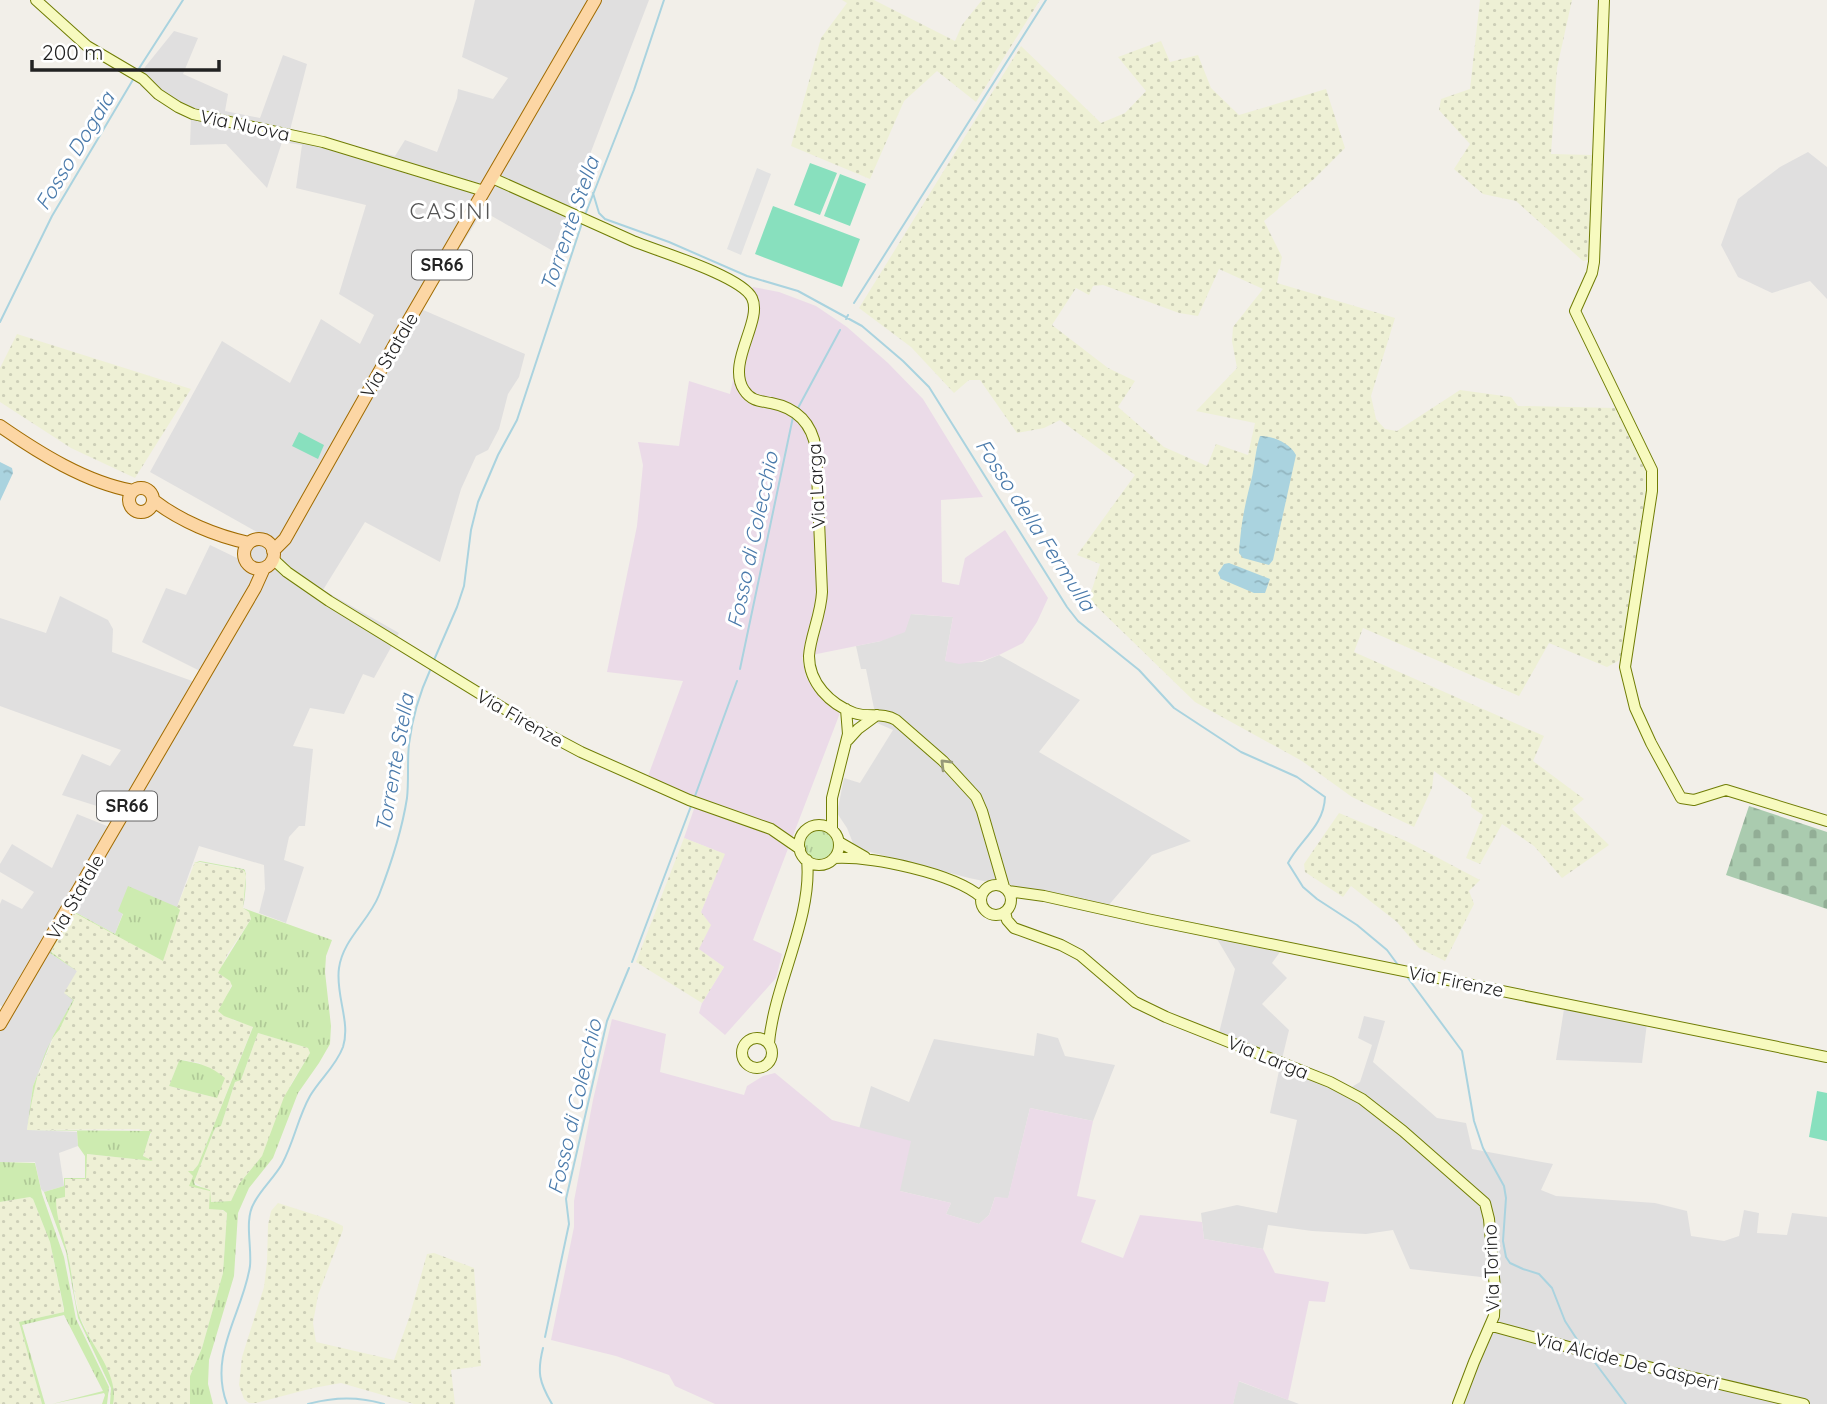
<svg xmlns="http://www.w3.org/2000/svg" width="1827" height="1404" viewBox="0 0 1827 1404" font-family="Quicksand,sans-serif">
  <defs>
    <pattern id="farmland-dots" width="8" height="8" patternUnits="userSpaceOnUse" patternTransform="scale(1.75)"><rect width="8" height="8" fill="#eef0d5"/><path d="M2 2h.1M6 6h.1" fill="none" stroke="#ccceb7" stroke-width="1.8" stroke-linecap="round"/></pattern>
    <pattern id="grass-tufts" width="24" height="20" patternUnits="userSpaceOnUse" patternTransform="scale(1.75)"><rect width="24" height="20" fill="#cdebb0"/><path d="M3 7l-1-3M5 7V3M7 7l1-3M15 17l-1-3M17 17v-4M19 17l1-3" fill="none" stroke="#b0c997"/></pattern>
    <pattern id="cemetery-stones" width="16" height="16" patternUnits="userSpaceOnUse" patternTransform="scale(1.75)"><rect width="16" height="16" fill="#aacbaf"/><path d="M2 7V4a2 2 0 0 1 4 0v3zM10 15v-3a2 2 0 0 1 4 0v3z" fill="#92ae96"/></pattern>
    <pattern id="water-ripples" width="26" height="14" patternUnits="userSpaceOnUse" patternTransform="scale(1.75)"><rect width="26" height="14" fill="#aad3df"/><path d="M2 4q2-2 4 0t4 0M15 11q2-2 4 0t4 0" fill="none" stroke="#92b5bf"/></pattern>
  </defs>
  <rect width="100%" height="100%" fill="#f2efe9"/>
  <path fill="#e0dfdf" d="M475,0H649L553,251L483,211L421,309L525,354L519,377L508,394L499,429L488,450L476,456L461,489L440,562L365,522L323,590L399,633L374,678L363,674L344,714L310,708L293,746L313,749L305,826H299L289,837L284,860L304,867L286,923L259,913L265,889L264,865L199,846L177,907L118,911L123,913L115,934L73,911L50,953L77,971L74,1000L53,1036L33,1086L27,1130L77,1132L78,1146L59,1153L64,1186L44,1192L41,1189L35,1162H0V1017L5,1009L0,1005V904L2,899L22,909L34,892L0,872V864L12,844L52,868L77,814L112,828L119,813L62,795L82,754L110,766L121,750L0,706V618L46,633L60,596L108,620L113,629L112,652L195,682L200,671L142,642L166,588L186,595L210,545L239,559L257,532L150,472L222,341L290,383L321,319L360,344L374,315L339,294L366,205L296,188L302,145L282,142L267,188L226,144L190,145L191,119L178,114L140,86L145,67L174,31L198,38L183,74L228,94L225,111L260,118L283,55L307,64L290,130L395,156L405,140L437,152L457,98L458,89L493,99L508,78L462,57Z
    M1808,152L1827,167V299L1810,281L1772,293L1738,277L1721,245L1738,199L1780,167Z
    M910,614L953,617L945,661L982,662L999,655L1080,700L1039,752L1191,841L1152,855L1107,907L969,878L855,848L847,828L837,813L844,778L860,783L893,730L877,723L866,669H861L856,646L881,641Z
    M1217,939L1280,952L1272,963L1287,978L1262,1004L1289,1030L1282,1059L1350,1088L1360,1082L1372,1045L1358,1038L1364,1016L1385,1021L1373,1062L1437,1118L1466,1123L1472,1149L1553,1164L1541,1190L1556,1196L1655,1203L1687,1211L1691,1236L1724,1241L1739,1236L1744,1210L1759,1213L1757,1233L1787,1235L1792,1213L1827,1217V1404H1455L1487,1324L1490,1278L1410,1269L1393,1230L1366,1234L1312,1231L1268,1225L1263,1249L1204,1239L1201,1213L1237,1205L1277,1213L1297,1120L1270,1113L1280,1066L1217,1041L1235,969Z
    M1564,1009L1647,1023L1642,1063L1556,1060Z
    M1037,1033L1058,1038L1065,1056L1115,1065L1093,1121L1030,1108L1008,1199L995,1197L989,1215L979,1224L946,1214L951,1203L900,1191L859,1129L871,1086L909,1102L934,1039L1034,1056Z
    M1238,1381L1299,1404H1233Z"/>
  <path fill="#ebdbe8" d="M753,287L779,292L816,306L847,327L888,363L923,399L983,497L941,500L942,582L959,585L965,558L1005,530L1048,598L1037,622L1023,643L999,655L982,661L959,664L945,661L953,617L911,614L905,632L881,641L802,657L806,677L817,693L840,713L753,940L782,954L776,978L725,1035L699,1013L702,1003L724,967L698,949L701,912L724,854L684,838L695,806L644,787L683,681L607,672L637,526L643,465L638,442L679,446L689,381L730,394Z
    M612,1019L666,1034L660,1072L744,1095L747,1086L763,1076L775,1073L832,1120L911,1141L900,1191L951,1203L946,1214L979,1224L989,1215L995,1197L1008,1198L1030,1108L1093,1121L1077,1196L1096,1200L1081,1242L1123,1258L1140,1215L1202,1222L1204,1239L1263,1249L1275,1273L1329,1282L1325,1302L1309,1301L1288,1400L1239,1381L1233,1404H715L675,1386L669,1375L616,1356L551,1340L574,1227V1201L593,1100Z"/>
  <path fill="url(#farmland-dots)" fill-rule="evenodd" d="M842,0H874L955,41L962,25L982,0H1040L976,102L937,71L904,101L870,179L791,146L821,38L847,3Z
    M1480,0H1572L1557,68L1551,154L1592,155L1588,260L1583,261L1516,201L1483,194L1454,169L1470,144L1439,110L1441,99L1470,89Z
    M1161,41L1170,62L1198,55L1211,88L1239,115L1326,89L1345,148L1314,179L1264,221L1282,257L1277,283L1395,318L1371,396L1376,419L1385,429L1397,431L1460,390L1511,397L1518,406L1617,408L1642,456L1649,476L1622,659L1607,667L1549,643L1519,696L1363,628L1354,652L1544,736L1533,761L1584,799L1572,809L1609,845L1562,878L1534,846L1502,824L1480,864L1466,858L1483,815L1471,807L1472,798L1434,771L1432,788L1414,827L1352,797L1302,761L1195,702L1089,599L1100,564L1077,555L1135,475L1060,420L1044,428L1017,433L980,380H969L954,393L911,347L859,308L1021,46L1101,123L1125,113L1146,91L1118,57ZM1219,269L1263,289L1233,327L1232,341L1237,368L1196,411L1255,423L1248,455L1216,444L1207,466L1164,447L1118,407L1135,381L1108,368L1052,325L1076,288L1089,295L1093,286L1103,285L1179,313L1198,316Z
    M17,334L191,389L135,478L71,448L0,402V368Z
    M1339,813L1406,841L1480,880L1469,891L1474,904L1445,961L1419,948L1397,922L1351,886L1343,897L1305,872L1304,864Z
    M684,838L725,854L701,912L711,925L699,949L724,967L702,1003L636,962Z
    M195,862L243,870L246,873L243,908L249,912L251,919L227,955L219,973L232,983L228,994L233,1020L253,1026L198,1165L196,1169L190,1172L193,1176L190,1186L204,1188L194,1182L215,1128L221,1126L235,1082L241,1080L258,1033L308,1048L310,1053L291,1084L262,1156L239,1184L231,1201L209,1202L227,1213L223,1273L202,1348L190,1376V1404H113L114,1391L111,1380L79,1315L68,1254L56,1217V1199L65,1197V1179H86V1154L145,1160L143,1153L151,1134L139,1129L27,1130L34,1086L54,1036L74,1000L64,993L77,971L51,953L73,911L163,961L177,907ZM183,1060L200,1063L217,1098L169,1086L179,1061Z
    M30,1197L33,1199L50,1242L64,1312L19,1322L42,1404H0V1202Z
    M278,1203L328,1219L343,1226V1230L318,1295L313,1323L316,1342L394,1360L409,1318L427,1254L434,1253L474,1268L481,1366L451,1370L455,1404H414L341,1383L313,1388L256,1403H249L244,1399L239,1385L242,1357L264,1287L267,1262L268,1225L271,1211Z"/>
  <path fill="url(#grass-tufts)" fill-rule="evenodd" d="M805 845a14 14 0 1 1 28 0a14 14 0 1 1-28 0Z
    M200,861L243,869L245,870C247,883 245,896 243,908L332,940L326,956L325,972L331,1026L330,1044L319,1063L298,1093L273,1158L249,1188L238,1213L234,1276L209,1360L208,1384L213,1404H190V1376L202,1348L223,1273L227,1213L223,1210L209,1209L210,1191L189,1186L193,1176L188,1171H193L198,1165L253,1027L224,1016L218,1011L232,986L230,981L218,973L220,969L251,919L249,912L243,908L246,873L243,870L200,862L194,863L177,907L180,910L163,961L73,912L51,952L77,971L64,993L74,1000L60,1028V1029C39,1050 32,1101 27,1130L151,1131L143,1156L153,1161L87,1154L86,1179H65V1197L56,1199C56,1220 64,1236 68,1256C73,1276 73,1296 79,1315C88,1343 120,1373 113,1404H110L111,1388L78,1318L66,1252L44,1192L64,1186V1178H85V1156L78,1146L77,1131L27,1130L33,1086L53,1036L73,1000L64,993L77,971L50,953L73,911L115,934L123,914L118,911L128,886L177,907L194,863ZM258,1033L308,1048L310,1053L284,1097L262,1156L239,1184L231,1201L211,1202L210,1190L195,1185L194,1182L215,1128L221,1126L235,1082L241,1080Z
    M181,1060C199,1063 211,1066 225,1078L217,1098L169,1086L179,1061Z
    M0,1162L35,1163L42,1194L64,1257L76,1319L109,1387L107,1404H102L105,1395L104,1393L52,1404L103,1391L64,1315L22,1325L45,1404H42L19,1322L64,1312V1309L50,1242L33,1199L30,1197L0,1202Z"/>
  <path fill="url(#cemetery-stones)" d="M1749,806L1827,832V909L1726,875Z"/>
  <path fill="#88e0be" d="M810,163L837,173L820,215L794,205Z
    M840,174L866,184L850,226L824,216Z
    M773,206L860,239L842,287L755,254Z
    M299,432L324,445L318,459L292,446Z
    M1817,1091L1827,1093V1141L1809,1137Z"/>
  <path fill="#e2e2e2" d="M757,168L771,174L741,255L727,249Z"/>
  <path fill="url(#water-ripples)" d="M1260,436C1273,436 1290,443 1296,455L1273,560L1269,565L1243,558L1239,553C1241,525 1244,508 1251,481C1255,466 1255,451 1260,436Z
    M0,462L12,468L13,473L0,501Z
    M1229,563L1270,579L1265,593H1254L1221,579L1218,573L1224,564Z"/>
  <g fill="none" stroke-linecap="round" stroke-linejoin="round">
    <path stroke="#aad3df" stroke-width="2" d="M138,70L183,0
      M593,193L599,213L605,219L669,242L747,276L798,291L862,326L903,361L929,387L1067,607L1078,621L1139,670L1174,708L1241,752L1297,777L1325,797C1324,826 1300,840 1288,863L1303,887L1317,899L1357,925L1387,950L1398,965
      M585,215L634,90L664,0
      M854,303L1046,0
      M846,319L848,315
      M0,322L52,216L134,78
      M798,408L840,330
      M434,660L457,607L464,586L471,530L478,502L498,455L517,420L582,223
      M740,669L793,417
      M695,796L737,681
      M632,962L691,806
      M1408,978L1462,1051L1474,1121L1483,1148L1504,1186L1506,1198L1503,1241L1506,1257L1510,1263L1523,1269L1539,1274L1552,1288L1565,1321L1580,1344
      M545,1337L569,1224L566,1199L607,1021L629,968
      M543,1348C537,1372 539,1382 552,1404
      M1593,1360L1626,1404
      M227,1404C208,1354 243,1313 250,1266C252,1246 244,1220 254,1203C261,1189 274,1178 282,1164C294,1142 298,1117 310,1096C320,1079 336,1066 343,1047C351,1022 335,994 339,968C343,939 369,921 379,895C391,864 402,830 407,798C409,780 407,762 409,744C412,718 420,692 431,668
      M308,1404C333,1397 358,1396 384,1404"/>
    <defs>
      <path id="secondary" d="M36,0L87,46L143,79L158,94L178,107L193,114L323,142L484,191
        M1604,0L1594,262L1592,273L1575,311L1652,470V491L1625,667L1635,708L1651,743L1681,798L1694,800L1726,790L1827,821
        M492,178C540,199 586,220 633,241C657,251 742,276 752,298C763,321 726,363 744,390C751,401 760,401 771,403C797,408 812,424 816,449L822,592C821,615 810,637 809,656C809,683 830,704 854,713C868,718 883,712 896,720L943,761L976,797L982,811L1004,887
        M273,559L287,572L329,601L534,727L581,752L689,800L771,829L800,849
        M848,740L858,729L877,715
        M799 845a20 20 0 1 1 40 0a20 20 0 1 1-40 0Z
        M832,829V798L848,734L846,709
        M839,842L865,857
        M834,858C871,856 953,873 981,897
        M981 900a15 15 0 1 1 30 0a15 15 0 1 1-30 0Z
        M1008,891L1044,896L1147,919L1827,1057
        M1005,912L1007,920L1014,928L1061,945L1080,955L1135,1002L1166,1017L1330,1082L1362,1099L1403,1131L1485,1203L1489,1219L1495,1289L1494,1316L1474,1362L1458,1404
        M742 1053a15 15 0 1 1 30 0a15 15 0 1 1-30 0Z
        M769,1043C774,985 813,917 807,860
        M1492,1326L1598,1355L1804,1404"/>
      <path id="primary" d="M0,426C39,453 85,482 133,491
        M129 500a12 12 0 1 1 24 0a12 12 0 1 1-24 0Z
        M153,500C180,521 216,536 249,543
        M244 554a15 15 0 1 1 30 0a15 15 0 1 1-30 0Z
        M273,551L285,539L398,339L595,0
        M0,1024L255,588L264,568"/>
    </defs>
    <use href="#secondary" stroke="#707d05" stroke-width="12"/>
    <use href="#primary" stroke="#a06b00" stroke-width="14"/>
    <use href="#secondary" stroke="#f7fabf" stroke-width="10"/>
    <use href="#primary" stroke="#fcd6a4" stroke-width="12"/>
  </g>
  <defs><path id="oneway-chevron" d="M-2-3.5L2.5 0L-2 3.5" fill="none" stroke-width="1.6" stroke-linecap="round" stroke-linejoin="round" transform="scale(1.75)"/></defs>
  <use stroke="#979978" href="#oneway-chevron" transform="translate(945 764) rotate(-135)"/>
  <g text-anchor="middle" stroke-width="6" stroke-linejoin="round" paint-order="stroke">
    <g fill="#fff" stroke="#646464" stroke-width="2">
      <rect x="412" y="250.5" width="60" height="29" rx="5"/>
      <rect x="97" y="791.5" width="60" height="29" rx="5"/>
    </g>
    <g font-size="18" font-weight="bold" fill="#222">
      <text x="442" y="271">SR66</text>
      <text x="127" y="812">SR66</text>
    </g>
    <g font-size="19" fill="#222" stroke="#fff">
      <text transform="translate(245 125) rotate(12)" y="7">Via Nuova</text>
      <text transform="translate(389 355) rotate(-60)" y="7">Via Statale</text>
      <text transform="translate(816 486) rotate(-93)" y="7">Via Larga</text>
      <text transform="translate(520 718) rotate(30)" y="7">Via Firenze</text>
      <text transform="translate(75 897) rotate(-60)" y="7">Via Statale</text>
      <text transform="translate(1456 981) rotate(11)" y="7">Via Firenze</text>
      <text transform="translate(1268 1057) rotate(22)" y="7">Via Larga</text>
      <text transform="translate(1491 1268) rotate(-92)" y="7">Via Torino</text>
      <text transform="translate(1627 1361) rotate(14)" y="7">Via Alcide De Gasperi</text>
    </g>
    <g font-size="21" font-style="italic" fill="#4a7aab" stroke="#fff">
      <text transform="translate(75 151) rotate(-59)" y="7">Fosso Dogaia</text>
      <text transform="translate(570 224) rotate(-71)" y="7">Torrente Stella</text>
      <text transform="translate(1035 525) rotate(57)" y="7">Fosso della Fermulla</text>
      <text transform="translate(753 540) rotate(-78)" y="7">Fosso di Colecchio</text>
      <text transform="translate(395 763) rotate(-80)" y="7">Torrente Stella</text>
      <text transform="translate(575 1107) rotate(-77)" y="7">Fosso di Colecchio</text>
    </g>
    <g font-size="23" letter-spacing="2" fill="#555" stroke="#fff">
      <text x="451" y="219">CASINI</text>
    </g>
  </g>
  <path d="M32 60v10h187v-10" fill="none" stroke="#222222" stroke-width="3.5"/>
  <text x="42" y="60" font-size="21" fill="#222222" stroke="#ffffff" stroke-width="5" paint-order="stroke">200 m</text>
</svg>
